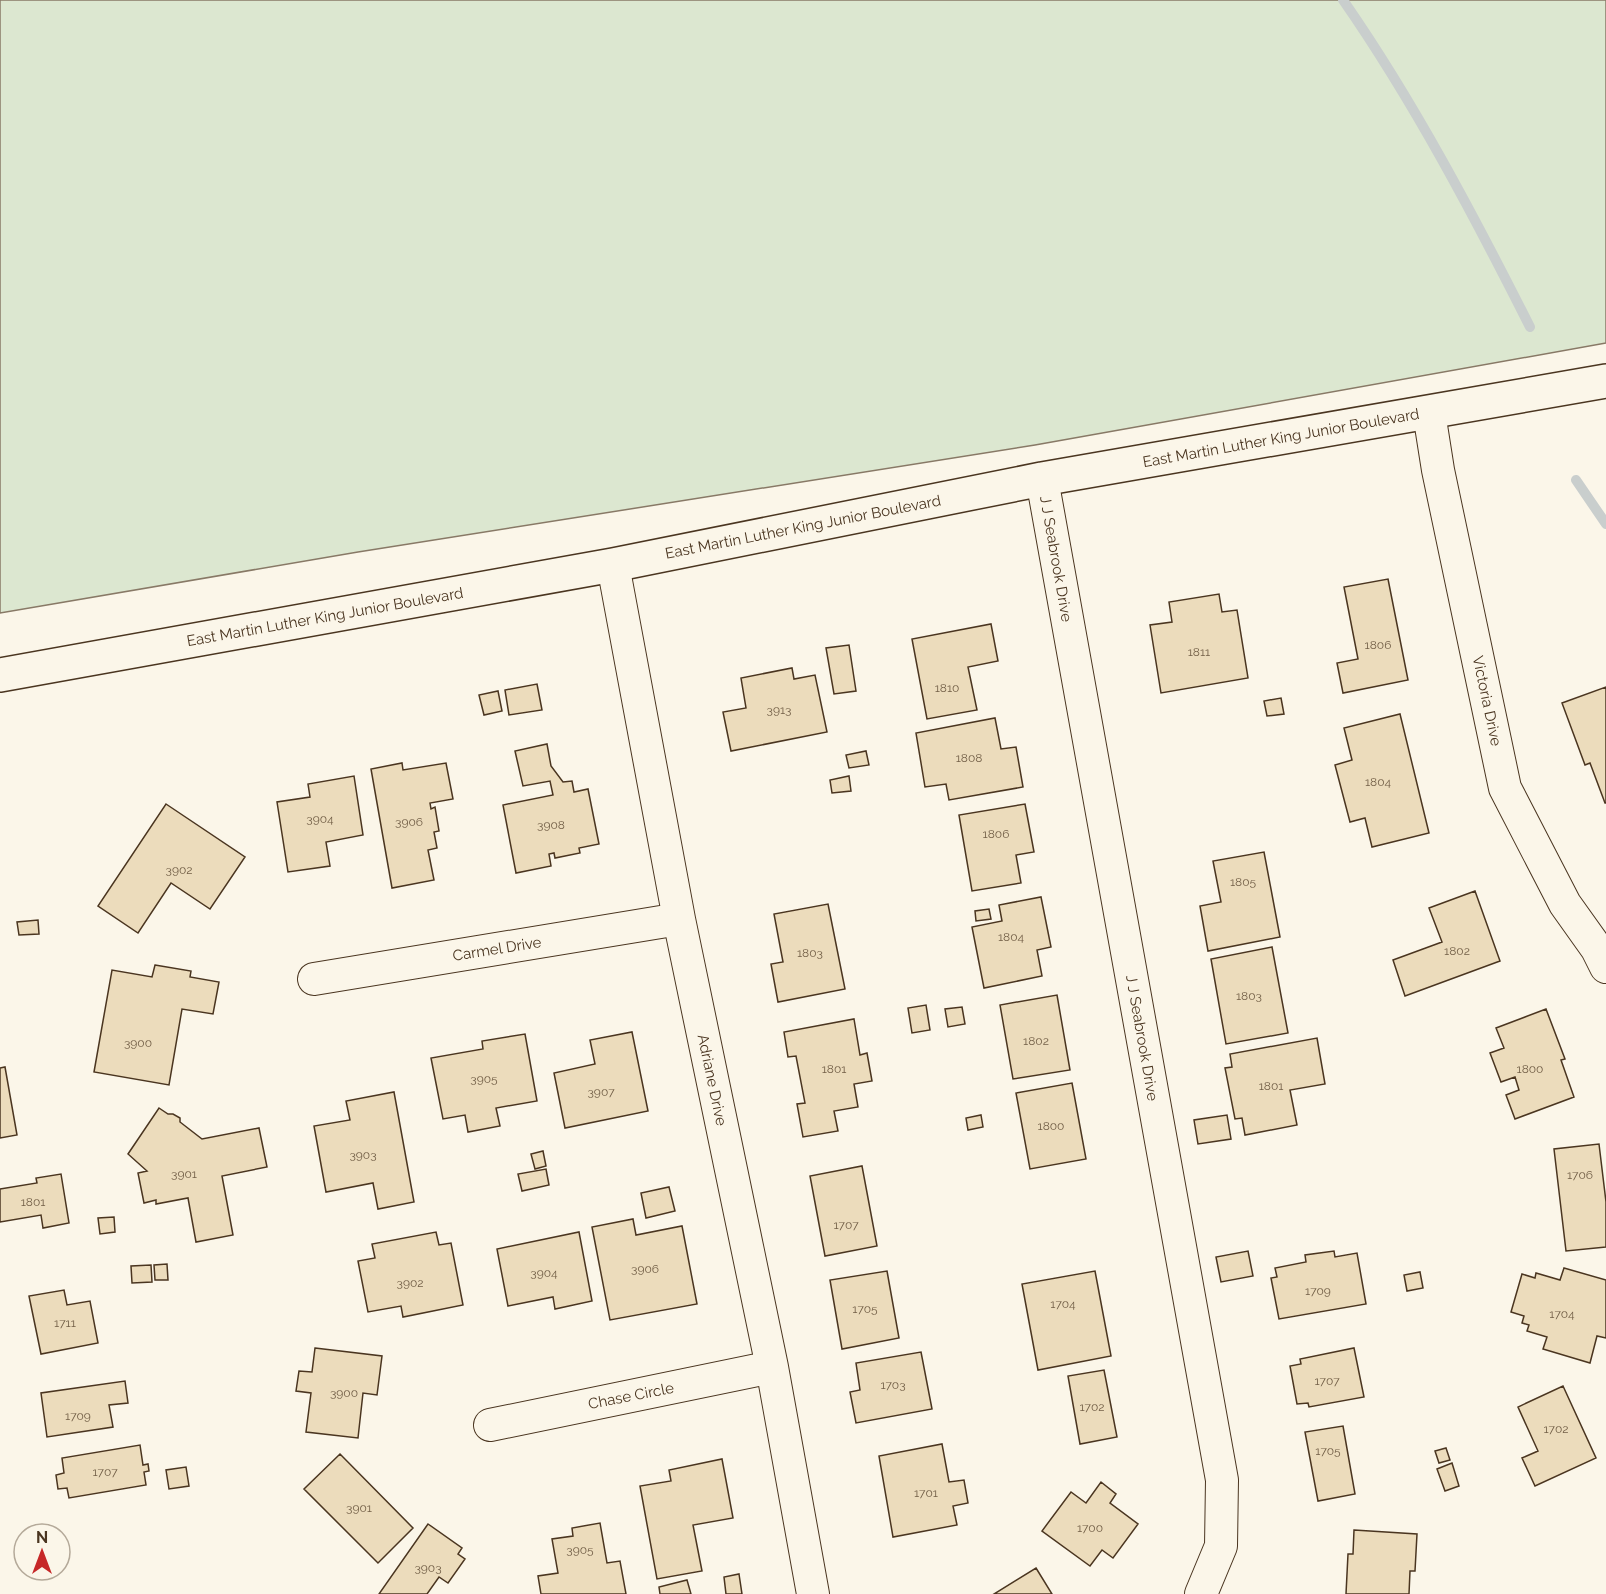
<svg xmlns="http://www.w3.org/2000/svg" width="1606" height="1594" viewBox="0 0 1606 1594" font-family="Raleway,sans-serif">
  <rect width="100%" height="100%" fill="#fbf6e9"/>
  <path fill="#dce7d0" stroke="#887966" stroke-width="1.5" d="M0,0H1606V343L1035,445L358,552L0,613Z"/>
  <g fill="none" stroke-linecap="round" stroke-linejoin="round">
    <path stroke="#c9cecd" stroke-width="10" d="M1343,0C1414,102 1474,216 1530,327
      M1576,480L1606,524"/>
  </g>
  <path fill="#ecdcbc" stroke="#4a3520" stroke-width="1.5" d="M1388,579L1408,680L1343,693L1337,663L1358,659L1344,587Z
    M1219,594L1222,612L1237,610L1248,678L1161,693L1150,625L1172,622L1169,602Z
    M991,624L998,661L968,667L977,710L927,719L912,639Z
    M849,645L856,691L834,694L826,648Z
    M792,668L794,679L815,675L827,732L731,751L723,712L746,708L741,678Z
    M537,684L542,710L509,715L505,690Z
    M1606,687V803H1605L1590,763L1585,765L1562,703Z
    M498,691L502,711L484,715L479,695Z
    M1281,698L1284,714L1267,716L1264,701Z
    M1400,714L1429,833L1372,847L1365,818L1350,822L1335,765L1352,760L1344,728Z
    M995,718L1001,749L1016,747L1023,787L949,800L946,784L925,787L916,733Z
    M547,744L551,766L563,782L572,781L574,792L588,789L599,844L579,848L580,853L555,858L554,853L549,854L551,866L516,873L503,805L553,795L550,781L523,786L515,751Z
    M866,751L869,765L849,768L846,755Z
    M402,763L403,770L446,763L453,799L430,803L431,809L435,807L439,831L434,832L437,848L428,850L434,880L392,888L371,769Z
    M354,776L363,835L326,842L330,866L288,872L277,802L310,797L308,784Z
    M849,776L851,791L832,793L830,780Z
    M166,804L245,857L210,909L171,883L138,933L98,906Z
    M1025,804L1034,852L1016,855L1021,883L972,891L959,815Z
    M1264,852L1280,937L1208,951L1200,906L1221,902L1213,861Z
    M1475,891L1500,961L1405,996L1393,960L1442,942L1429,908Z
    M1041,897L1051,947L1037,950L1042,976L984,988L972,927L1002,921L999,905Z
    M828,904L845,989L778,1002L771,964L783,962L774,914Z
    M989,909L991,919L976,921L975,911Z
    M38,920L39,934L19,935L17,922Z
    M1272,947L1288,1033L1226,1044L1211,959Z
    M155,965L191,971L190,977L219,982L213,1014L182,1009L169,1085L94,1072L112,970L152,977Z
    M1057,995L1070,1070L1013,1079L1000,1005Z
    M926,1005L930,1030L912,1033L908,1008Z
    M962,1007L965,1024L948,1027L945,1009Z
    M1546,1009L1565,1059L1561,1060L1574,1097L1515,1119L1506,1095L1519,1090L1515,1077L1501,1082L1490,1053L1504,1048L1496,1028Z
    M854,1019L860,1055L867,1053L872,1081L854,1084L858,1107L834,1111L838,1131L803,1137L797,1104L805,1103L796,1056L788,1057L784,1032Z
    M632,1032L648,1111L565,1128L554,1073L595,1064L590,1040Z
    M525,1034L537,1101L496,1108L500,1126L468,1132L465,1115L443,1119L431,1058L483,1049L482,1041Z
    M1317,1038L1325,1084L1290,1090L1297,1125L1245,1135L1242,1118L1235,1119L1225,1068L1232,1067L1230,1054Z
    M5,1067L17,1135L0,1138V1068Z
    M1072,1083L1086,1159L1030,1169L1016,1093Z
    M394,1092L414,1202L378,1209L373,1183L326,1192L314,1126L350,1120L346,1101Z
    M159,1108L168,1114H173L180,1118V1122L202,1139L259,1128L267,1167L222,1176L233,1235L196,1242L188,1198L156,1204V1200L144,1203L138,1173L147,1171L128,1154Z
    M981,1115L983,1127L968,1130L966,1118Z
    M1227,1115L1231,1139L1198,1144L1194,1120Z
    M1599,1144L1606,1202V1247L1566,1251L1554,1149Z
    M543,1151L546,1166L535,1169L531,1154Z
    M862,1166L877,1246L825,1256L810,1176Z
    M546,1169L549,1185L522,1191L518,1174Z
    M61,1174L69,1223L43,1228L41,1215L0,1222V1189L37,1183L36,1178Z
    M669,1187L675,1211L646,1218L641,1193Z
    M114,1217L115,1232L100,1234L98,1218Z
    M633,1219L636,1235L682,1226L697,1304L610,1320L592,1227Z
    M436,1232L439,1245L451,1243L463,1305L403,1317L401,1306L368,1312L358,1261L375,1258L372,1244Z
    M579,1232L592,1301L555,1309L553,1297L508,1306L497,1249Z
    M1248,1251L1253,1276L1221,1282L1216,1257Z
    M1334,1251L1335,1257L1357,1253L1366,1304L1279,1319L1271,1278L1277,1277L1275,1268L1306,1262L1305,1255Z
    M167,1264L168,1280H155L154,1265Z
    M151,1265L152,1282L132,1283L131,1266Z
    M1564,1268L1606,1280V1338L1597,1336L1590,1363L1543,1349L1547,1337L1527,1331L1529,1325L1522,1323L1524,1316L1511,1312L1522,1274L1535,1278L1536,1273L1560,1280Z
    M887,1271L899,1338L842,1349L830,1280Z
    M1095,1271L1111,1356L1038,1370L1022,1284Z
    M1420,1272L1423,1288L1407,1291L1404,1275Z
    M64,1290L67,1305L90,1301L98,1343L41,1354L29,1296Z
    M315,1348L382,1356L377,1395L363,1393L358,1438L306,1432L311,1393L296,1391L299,1371L312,1372Z
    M1354,1348L1364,1397L1309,1407L1308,1403L1297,1404L1290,1366L1301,1364L1300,1359Z
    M921,1352L932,1409L856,1423L850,1392L860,1390L856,1363Z
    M1104,1370L1117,1437L1080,1444L1068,1376Z
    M125,1381L128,1403L109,1405L113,1427L47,1437L41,1393Z
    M1563,1386L1596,1458L1535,1486L1522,1458L1538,1451L1518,1407Z
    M1343,1426L1355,1494L1318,1501L1305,1432Z
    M942,1444L949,1482L964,1480L968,1503L953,1506L957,1525L893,1537L879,1456Z
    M140,1445L143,1465L148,1464L149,1471L144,1472L146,1485L69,1498L67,1488L58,1489L56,1475L64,1473L62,1458Z
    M1446,1448L1450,1460L1439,1463L1435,1451Z
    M340,1454L413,1528L378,1563L304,1489Z
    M722,1459L733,1518L693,1525L702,1571L657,1579L640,1486L671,1481L669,1470Z
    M1452,1463L1459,1486L1445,1491L1437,1469Z
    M186,1467L189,1486L169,1489L166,1470Z
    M1101,1482L1116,1494L1110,1503L1138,1524L1113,1558L1102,1550L1090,1566L1042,1531L1071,1492L1086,1503Z
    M600,1523L607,1563L620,1561L626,1594H541L538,1576L558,1573L552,1539L573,1536L572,1528Z
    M428,1524L462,1548L458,1554L465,1559L448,1583L439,1577L427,1594H379Z
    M1354,1530L1417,1534L1415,1571H1410L1409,1594H1346L1348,1554H1353Z
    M1036,1568L1052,1594H994Z
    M739,1574L742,1594H726L724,1577Z
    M687,1580L691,1594H660L659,1587Z"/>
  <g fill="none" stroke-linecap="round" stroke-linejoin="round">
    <defs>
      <path id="minor" d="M1429,413L1438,470L1505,788L1565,904L1597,949L1606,967
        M1042,479L1222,1480L1221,1546L1201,1594
        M613,565L679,919L772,1367L813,1594
        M314,979L679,919
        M490,1425L772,1367"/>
      <path id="primary" d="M0,675L613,565L1042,479L1606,381"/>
    </defs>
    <use href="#minor" stroke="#4a3520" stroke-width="34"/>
    <use href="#primary" stroke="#4a3520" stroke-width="36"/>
    <use href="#minor" stroke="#fbf6e9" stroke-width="32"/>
    <use href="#primary" stroke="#fbf6e9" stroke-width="33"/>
  </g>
  <g text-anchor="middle" stroke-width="4.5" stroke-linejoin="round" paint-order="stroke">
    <g font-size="12" fill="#725f47">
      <text x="1378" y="649">1806</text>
      <text x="1199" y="656">1811</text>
      <text x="947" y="692">1810</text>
      <text x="779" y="714">3913</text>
      <text x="969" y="762">1808</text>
      <text x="1378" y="786">1804</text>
      <text x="320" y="823">3904</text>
      <text x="409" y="826">3906</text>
      <text x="551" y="829">3908</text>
      <text x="996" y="838">1806</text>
      <text x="179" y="874">3902</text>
      <text x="1243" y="886">1805</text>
      <text x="1011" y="941">1804</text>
      <text x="1457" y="955">1802</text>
      <text x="810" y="957">1803</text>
      <text x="1249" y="1000">1803</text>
      <text x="1036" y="1045">1802</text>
      <text x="138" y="1047">3900</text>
      <text x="834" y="1073">1801</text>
      <text x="1530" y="1073">1800</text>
      <text x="484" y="1083">3905</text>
      <text x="1271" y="1090">1801</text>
      <text x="601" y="1096">3907</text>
      <text x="1051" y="1130">1800</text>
      <text x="363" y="1159">3903</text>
      <text x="184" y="1178">3901</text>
      <text x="1580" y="1179">1706</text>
      <text x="33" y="1206">1801</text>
      <text x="846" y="1229">1707</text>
      <text x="645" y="1273">3906</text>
      <text x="544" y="1277">3904</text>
      <text x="410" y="1287">3902</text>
      <text x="1318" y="1295">1709</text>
      <text x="1063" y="1308">1704</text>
      <text x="865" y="1313">1705</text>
      <text x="1562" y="1318">1704</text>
      <text x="65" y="1327">1711</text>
      <text x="1327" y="1385">1707</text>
      <text x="893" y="1389">1703</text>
      <text x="344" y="1397">3900</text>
      <text x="1092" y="1411">1702</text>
      <text x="78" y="1420">1709</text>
      <text x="1556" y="1433">1702</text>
      <text x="1328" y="1455">1705</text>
      <text x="105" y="1476">1707</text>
      <text x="926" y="1497">1701</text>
      <text x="359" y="1512">3901</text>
      <text x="1090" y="1532">1700</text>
      <text x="580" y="1554">3905</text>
      <text x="428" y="1572">3903</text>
    </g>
    <g font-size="15" fill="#4a3520" stroke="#fbf6e9">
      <text transform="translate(1281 438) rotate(-10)" y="5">East Martin Luther King Junior Boulevard</text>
      <text transform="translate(803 527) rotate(-11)" y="5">East Martin Luther King Junior Boulevard</text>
      <text transform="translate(1056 559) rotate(80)" y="5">J J Seabrook Drive</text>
      <text transform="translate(325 617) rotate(-10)" y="5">East Martin Luther King Junior Boulevard</text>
      <text transform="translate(1487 701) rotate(78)" y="5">Victoria Drive</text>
      <text transform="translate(497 949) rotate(-9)" y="5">Carmel Drive</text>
      <text transform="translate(1142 1038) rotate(80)" y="5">J J Seabrook Drive</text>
      <text transform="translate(712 1080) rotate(78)" y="5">Adriane Drive</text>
      <text transform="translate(631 1396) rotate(-11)" y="5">Chase Circle</text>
    </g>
  </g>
  <g transform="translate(42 1552)"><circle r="28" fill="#fbf6e9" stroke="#b4a999" stroke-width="1.5"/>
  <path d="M0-4.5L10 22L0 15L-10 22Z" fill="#c62828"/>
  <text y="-9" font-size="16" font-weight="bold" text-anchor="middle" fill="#4a3520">N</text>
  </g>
</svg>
